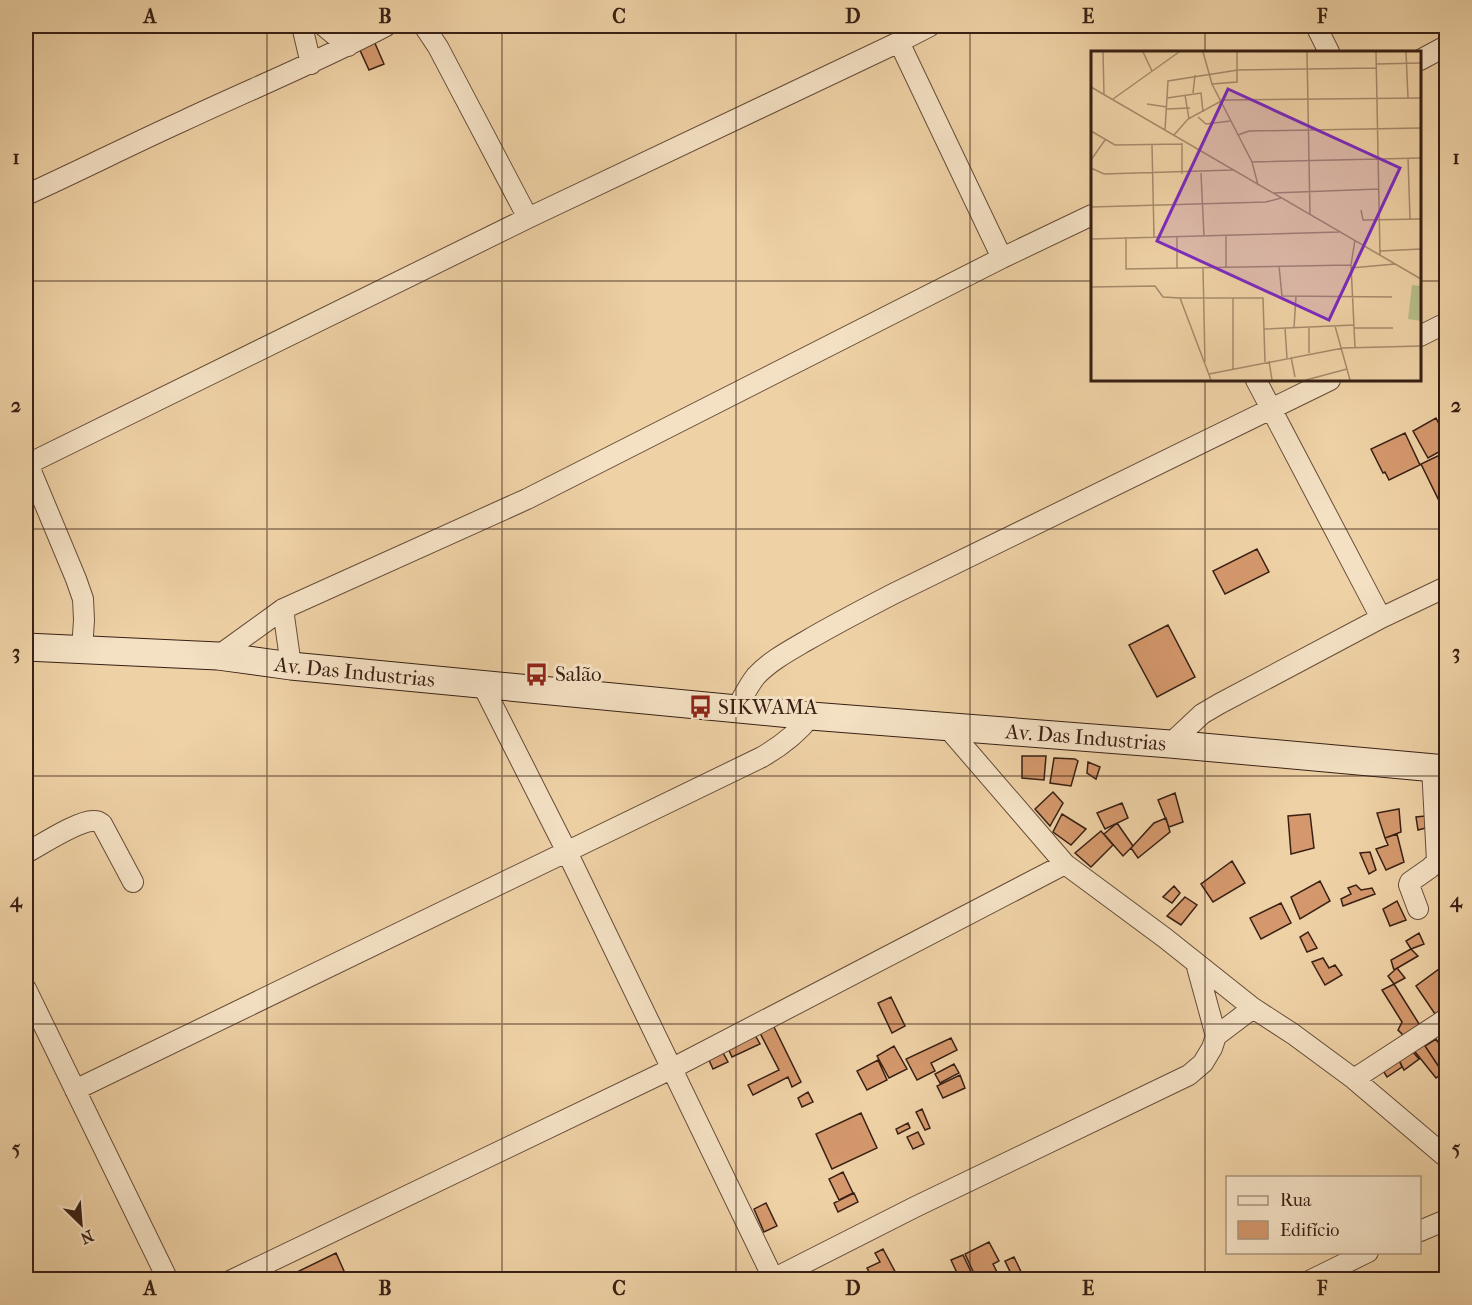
<svg xmlns="http://www.w3.org/2000/svg" width="1472" height="1305" viewBox="0 0 1472 1305" font-family="'IM FELL French Canon',serif">
  <rect width="100%" height="100%" fill="#eed1a5"/>
  <filter id="stains"><feTurbulence type="fractalNoise" baseFrequency=".00333" numOctaves="4"/><feColorMatrix values="0 0 0 0 .2 0 0 0 0 .09 0 0 0 0 .02 0 0 0 .5 -.17"/></filter>
  <radialGradient id="worn" r=".72"><stop offset=".6" stop-color="#630" stop-opacity="0"/><stop offset="1" stop-color="#630" stop-opacity=".3"/></radialGradient>
  <path fill="#d4986c" stroke="#392014" stroke-width="1.5" d="M374,41L384,64L369,70L359,48Z
    M1436,418L1446,438V448L1428,458L1413,431Z
    M1405,433L1420,465L1389,480L1385,472L1383,473L1371,449Z
    M1446,452V471L1443,473L1446,480V515L1421,464Z
    M1257,549L1269,572L1225,594L1213,571Z
    M1168,625L1195,677L1157,697L1129,645Z
    M1022,756H1046L1044,780L1022,778Z
    M1054,758L1075,759L1078,761L1071,786L1050,783Z
    M1088,762L1100,767L1096,779L1087,773Z
    M1446,787V837H1440L1437,789Z
    M1053,792L1063,803L1050,826L1035,809Z
    M1175,793L1183,822L1169,827L1158,800Z
    M1122,803L1128,818L1105,829L1097,813Z
    M1399,809L1401,832L1385,838L1377,813Z
    M1062,814L1086,829L1071,845L1053,832Z
    M1310,814L1314,848L1291,854L1288,816Z
    M1425,816L1426,828L1418,830L1416,817Z
    M1166,818L1170,832L1138,858L1131,848L1154,823Z
    M1117,823L1133,846L1123,856L1104,834Z
    M1101,831L1113,845L1091,867L1075,853Z
    M1397,834L1404,862L1386,870L1376,849L1388,845L1385,838Z
    M1370,852L1376,870L1369,874L1360,853Z
    M1232,861L1245,883L1213,902L1201,884Z
    M1320,881L1330,901L1300,919L1291,897Z
    M1356,885L1361,890L1372,888L1375,894L1343,906L1341,899L1351,894L1348,888Z
    M1174,886L1180,893L1172,903L1163,897Z
    M1185,897L1197,905L1181,925L1167,916Z
    M1397,901L1406,920L1390,926L1383,909Z
    M1281,903L1291,923L1261,939L1250,918Z
    M1308,932L1317,948L1307,952L1300,937Z
    M1419,933L1424,944L1411,949L1406,941Z
    M1411,949L1418,956L1394,970L1391,960Z
    M1323,958L1329,968L1335,965L1342,975L1325,985L1312,962Z
    M1397,968L1405,978L1394,984L1388,976Z
    M1439,969L1446,978V1007L1435,1014L1416,986Z
    M1394,984L1421,1027L1404,1036L1398,1030L1402,1022L1382,990Z
    M891,997L905,1026L892,1033L878,1003Z
    M773,1025L801,1082L792,1087L788,1077L753,1095L748,1085L779,1070L759,1031Z
    M755,1035L760,1044L732,1057L728,1048Z
    M951,1038L957,1050L931,1063L935,1071L917,1080L906,1059Z
    M1436,1039L1446,1054V1070L1443,1073L1425,1046Z
    M1423,1043L1443,1073L1436,1078L1412,1048Z
    M894,1046L907,1069L889,1078L877,1056Z
    M722,1051L728,1062L713,1069L708,1058Z
    M1413,1052L1419,1059L1404,1070L1398,1058Z
    M1398,1058L1402,1067L1387,1077L1382,1069Z
    M878,1060L887,1080L867,1090L857,1071Z
    M954,1064L959,1073L940,1083L935,1074Z
    M960,1075L965,1088L943,1098L937,1086Z
    M808,1092L813,1102L802,1107L798,1098Z
    M922,1109L930,1128L925,1130L916,1112Z
    M861,1113L877,1148L832,1169L816,1134Z
    M908,1123L910,1128L898,1134L896,1129Z
    M918,1132L924,1144L913,1149L907,1137Z
    M843,1172L853,1193L839,1200L829,1179Z
    M854,1193L858,1202L838,1212L834,1203Z
    M766,1203L777,1226L764,1232L754,1209Z
    M989,1242L999,1261L993,1264L1001,1280H977L965,1254Z
    M883,1249L898,1277L892,1280H867L872,1277L867,1268L880,1262L875,1253Z
    M336,1253L348,1280H295L293,1274Z
    M963,1255L975,1280H957L956,1276L958,1275L951,1260Z
    M1014,1257L1025,1280H1014L1005,1261Z"/>
  <g fill="none" stroke-linecap="round" stroke-linejoin="round">
    <defs>
      <path id="street" d="M302,26L311,64
        M324,26L348,46
        M424,26L438,47L528,218
        M1316,26L1329,52
        M899,42L1002,258
        M1420,60L1446,46
        M26,195C79,171 130,145 183,121C251,89 320,61 386,26
        M1420,336L1446,323
        M1256,380L1381,618
        M26,459L76,579L83,599L84,620L82,650
        M28,464L528,218L899,42L930,26
        M283,609L291,666
        M218,656L283,609L527,499L1002,258L1092,215
        M482,684L567,852L774,1280
        M737,708C743,697 748,686 756,676C770,661 789,651 806,641C835,624 864,609 893,594L1330,380
        M946,726L1065,864L1165,938L1253,1008L1293,1034L1354,1079L1446,1157
        M1170,744L1202,714L1219,704L1381,618L1446,587
        M26,853C41,845 77,821 93,821C98,821 98,821 102,824L133,882
        M1418,909L1409,885L1410,882L1430,868L1437,861L1432,767
        M1196,963L1216,1036
        M26,989L168,1280
        M1354,1079L1446,1019
        M75,1090L762,757C781,746 797,734 811,716
        M1420,1231L1446,1220
        M232,1280L671,1069L1065,864
        M771,1280L915,1207L1189,1075L1203,1063L1212,1048L1216,1036L1253,1008
        M1311,1280L1368,1252"/>
      <g id="secondary">
        <path id="s1" d="M26,647L218,656L291,666L811,716L1170,744L1446,769"/>
      </g>
    </defs>
    <use href="#street" stroke="#664c38" stroke-width="22"/>
    <use href="#secondary" stroke="#392014" stroke-width="29"/>
    <use href="#street" stroke="#f4e1c4" stroke-width="20"/>
    <use href="#secondary" stroke="#f4e1c4" stroke-width="27"/>
  </g>
  <path fill="none" stroke="#392014" stroke-width="1.5" stroke-opacity="0.55" d="M267,26V1280M502,26V1280M736,26V1280M970,26V1280M1205,26V52M26,281H1092M1420,281H1446M1205,380V1280M26,529H1446M26,776H1446M26,1024H1446"/>
  <defs>
    <symbol id="bus-bare" viewBox="-9 -9 18 18"><path d="M-5-6H5V4H4V6H2V4H-2V6H-4V4H-5ZM-3.5-4V0h7V-4ZM-3.5 1.2v1.5H-2V1.2ZM2 1.2v1.5H3.5V1.2Z" fill="#8f2418" stroke="#f4e1c4" stroke-width="2.5" paint-order="stroke"/></symbol>
  </defs>
  <g fill-rule="evenodd">
    <use href="#bus-bare" x="520" y="658" width="33" height="33"/>
    <use href="#bus-bare" x="684" y="690" width="33" height="33"/>
  </g>
  <g text-anchor="middle" stroke-width="6" stroke-linejoin="round" paint-order="stroke">
    <g font-size="21" fill="#392014" stroke="#f4e1c4">
      <text dy="7" stroke="none"><textPath href="#s1" startOffset="330">Av. Das Industrias</textPath></text>
      <text dy="7" stroke="none"><textPath href="#s1" startOffset="1064">Av. Das Industrias</textPath></text>
    </g>
    <g font-size="21" fill="#392014" stroke="#f4e1c4" text-anchor="start">
      <text x="555" y="681">Salão</text>
      <text x="718" y="714">SIKWAMA</text>
    </g>
  </g>
  <g transform="translate(1091 51)">
    <rect width="330" height="330" fill="#eed1a5"/>
    <path d="M321,234L330,235V270L317,268Z" fill="#b6bc88"/>
    <path fill="none" stroke="#a68a6b" stroke-width="1.5" d="M12,1L13,44M52,1L61,20M112,1L121,33L161,111L167,134M216,1L219,164M285,1L289,204M315,1L317,47M286,13L330,12M121,33L146,31V1M0,36L330,228M102,42L104,24M94,44L98,68M76,47L110,42L112,61M22,48L88,1M56,53L76,56M76,58L99,57M107,66L115,73L139,70M74,79L77,30L147,19L286,17M0,80L24,94L91,93M83,84L97,68L132,49L330,47M147,84L158,80L330,77M61,94L63,186M317,107L319,168M0,109L14,89M161,111L330,107M0,117L13,123L142,119M110,122L113,185M91,123V92M182,142L288,138M0,156L175,151L190,147M270,159L272,169L330,168M86,185V217M135,185V216M35,186V218L260,214M0,188L248,181M289,200L330,198M188,215L191,245L301,246M112,217L114,311M260,217L304,213M0,236L64,235L72,246L89,247H172L174,311M89,247L120,329M244,275L259,329M194,277L196,307M203,277L205,245M263,277H302M173,278L263,274M264,297L260,214L264,189M218,302V276M200,306L204,326M178,310L181,329M142,318V247M118,323L252,297L330,295M215,329L256,318"/>
    <path fill="#7b2cbf" fill-opacity="0.15" stroke="#7b2cbf" stroke-width="3" d="M137,38L309,117L238,269L66,190Z"/>
    <rect width="330" height="330" fill="none" stroke="#392014" stroke-width="3"/>
  </g>
  <rect width="1472" height="1305" fill="none" stroke="#eed1a5" stroke-width="66"/>
  <rect x="1226" y="1176" width="195" height="78" fill="#f4e1c4" stroke="#a9947e" stroke-width="1.5"/>
  <rect x="1238" y="1196" width="30" height="9" fill="#f4e1c4" stroke="#a9947e" stroke-width="1.5"/>
  <text x="1280" y="1206" font-size="18" fill="#392014">Rua</text>
  <rect x="1238" y="1221" width="30" height="18" fill="#d4986c" stroke="#a9947e" stroke-width="1.5"/>
  <text x="1280" y="1236" font-size="18" fill="#392014">Edifício</text>
  <g transform="translate(81 1224) rotate(155)" stroke="#f4e1c4" stroke-width="4.5" paint-order="stroke">
  <path d="M0-4.5L10 22L0 15L-10 22Z" fill="#392014"/>
  <text y="-9" font-size="16" font-weight="bold" text-anchor="middle" fill="#392014">N</text>
  </g>
  <rect x="33" y="33" width="1406" height="1239" fill="none" stroke="#392014" stroke-width="2"/>
  <g font-size="20" text-anchor="middle" font-weight="bold" fill="#392014">
    <text x="150" y="23">A</text>
    <text x="385" y="23">B</text>
    <text x="619" y="23">C</text>
    <text x="853" y="23">D</text>
    <text x="1088" y="23">E</text>
    <text x="1322" y="23">F</text>
    <text x="16" y="164">1</text>
    <text x="1456" y="164">1</text>
    <text x="16" y="412">2</text>
    <text x="1456" y="412">2</text>
    <text x="16" y="659">3</text>
    <text x="1456" y="659">3</text>
    <text x="16" y="907">4</text>
    <text x="1456" y="907">4</text>
    <text x="16" y="1155">5</text>
    <text x="1456" y="1155">5</text>
    <text x="150" y="1295">A</text>
    <text x="385" y="1295">B</text>
    <text x="619" y="1295">C</text>
    <text x="853" y="1295">D</text>
    <text x="1088" y="1295">E</text>
    <text x="1322" y="1295">F</text>
  </g>
  <rect width="100%" height="100%" filter="url(#stains)"/>
  <rect width="100%" height="100%" fill="url(#worn)"/>
</svg>
